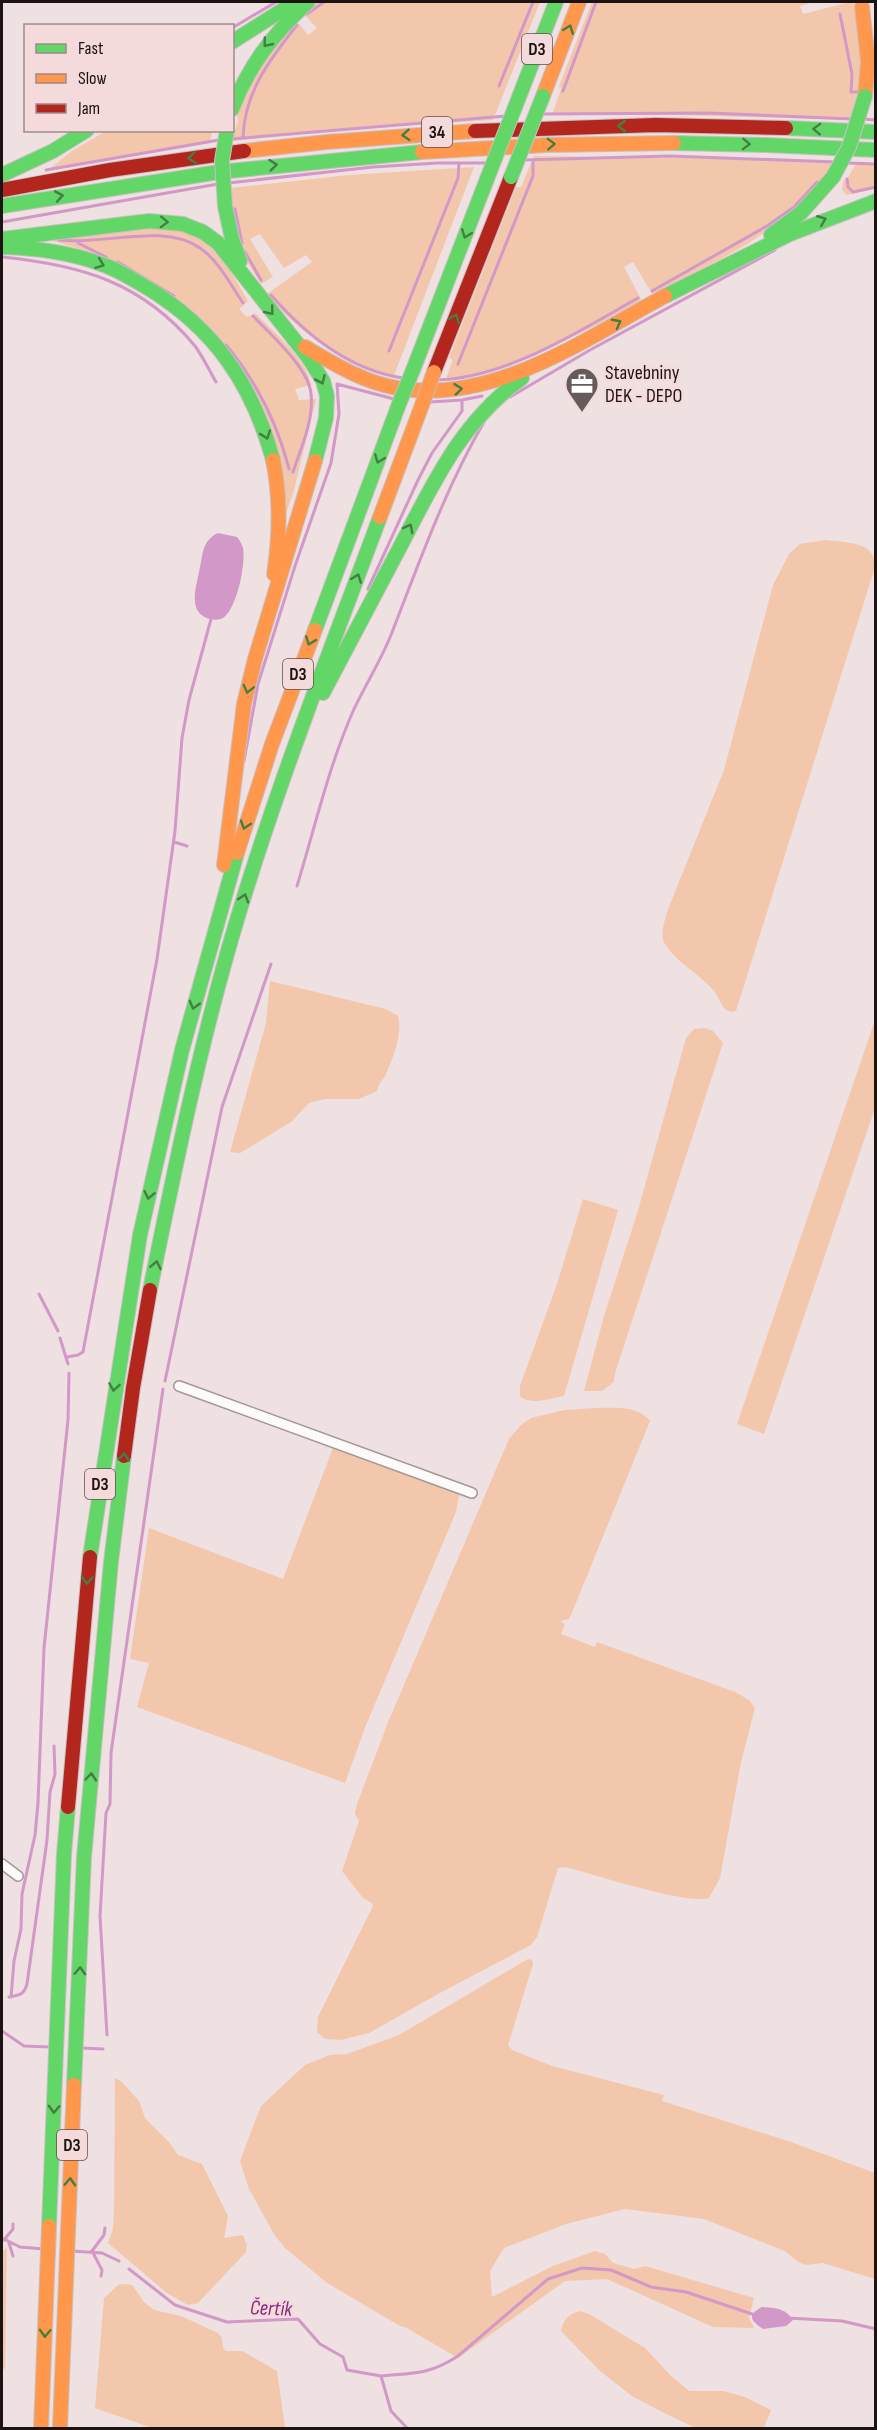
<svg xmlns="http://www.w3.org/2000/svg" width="877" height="2430" viewBox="0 0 877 2430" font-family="'Sofia Sans Condensed',sans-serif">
  <rect width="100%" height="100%" fill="#efe0e1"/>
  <path fill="#f3c7ab" d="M317,2H540L493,120L360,128L232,141L238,120L236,112L250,75L295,19L308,35L317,28L303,13Z
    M592,2H814L800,6L803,14L850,2L855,4L863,60L854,120L679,115H552L561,89L559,86Z
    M108,130H212V131L210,143L48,170L72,151Z
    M534,156L834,160C797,228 718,259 653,295L633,262L624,267L642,301C579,334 516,370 445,381L453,360L449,358L516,187H521Z
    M856,164L875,165V189L846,195L842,189L844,180L847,179Z
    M474,167L393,378C342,362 301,335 267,294L312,262L306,255L284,268L260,234L250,239L273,277L261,284L239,249L230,188L349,175Z
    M160,227C169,228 180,229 189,233C218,245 233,275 248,301L239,309L247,317L255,313C272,330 308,360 311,385L295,389L299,400L316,399L293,494L286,513L283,483L221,342L90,252L50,240Z
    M826,540C847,543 876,541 875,567L736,1011C722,1015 721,999 714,991C700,974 677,963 665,944C659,935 665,922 667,912L724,770L773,585L789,554L800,544Z
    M270,981L386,1009L398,1016C403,1033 393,1058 386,1074C383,1080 378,1084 377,1091L359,1099H325L309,1103L291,1122L240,1153L230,1152L266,1023Z
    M875,1020V1108L764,1434L737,1424Z
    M705,1028L713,1031L723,1043L615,1373L614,1382L602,1391H584L604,1316L637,1214L686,1038L694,1029Z
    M583,1199L618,1210L564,1396C552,1398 530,1406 520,1396V1386L557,1284Z
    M595,1408C613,1408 638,1405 650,1421L571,1615L569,1619L560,1621L565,1624L561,1634L595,1647L597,1642L735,1692L749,1700L755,1708L741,1762L720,1878L709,1898C687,1905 593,1874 566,1867L558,1868L537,1937L531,1945L438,1994L369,2033L341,2040L325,2039L317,2032L318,2017L373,1906L372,1903L363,1898L342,1871L359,1821L355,1814L357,1804L389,1720L509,1439L520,1426L531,1418L565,1410Z
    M333,1448L449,1488L459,1495L456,1512L366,1725L345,1783L137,1707L149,1663L130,1659L149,1528L283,1579Z
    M528,1959L532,1960L533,1964L508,2045L512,2050L552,2066L664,2095L662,2101L791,2142L875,2173V2279L823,2263L806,2265L798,2262L785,2251L704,2219L625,2209L566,2224L504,2248L490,2271L492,2297L553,2266L595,2251L605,2254L613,2263L634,2269L645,2266L754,2298L749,2318L754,2328L713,2327L607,2279L565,2281L458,2358L405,2327L400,2326L327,2283L285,2248L274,2234L249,2189L240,2161L261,2106L305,2065L330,2055L347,2054L399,2035Z
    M115,2078L122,2082L139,2101L145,2118L169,2142L178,2155L202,2164L228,2216L224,2238L243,2235L247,2245L246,2252L198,2303L188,2305L167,2293L108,2243L113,2229L114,2212Z
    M7,2247L5,2369L2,2368V2252Z
    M125,2284L132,2285L144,2302L154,2310L181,2316L218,2333L222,2338L223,2348L226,2351H242L277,2371L285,2428H152L95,2408L104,2298L118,2285Z
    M580,2311L589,2314L645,2348L670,2375L689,2391H723L745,2397L771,2410L764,2428H696L668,2415L632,2396L600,2371L561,2331C564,2319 568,2314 580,2311Z"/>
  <path fill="#d298c8" d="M218,533L237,537C240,541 242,544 243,548C246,563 237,609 223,618C219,620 215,620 210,619C187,613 196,588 199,572C203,556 201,541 218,533Z
    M762,2307C776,2308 785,2308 793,2320L786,2326L763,2329C750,2320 747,2315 762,2307Z"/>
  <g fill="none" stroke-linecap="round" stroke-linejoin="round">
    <path stroke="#d298c8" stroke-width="3" d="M307,14L324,2
      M840,14L852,74L851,92H858
      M232,28L276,2
      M499,86L533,2
      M563,91L596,2
      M542,114L708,113L853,119
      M863,119L876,120
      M243,138C244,93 270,59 297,25
      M231,139L506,116
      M524,160L670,156L835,162
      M847,163L876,164
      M46,170L219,140
      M847,179L848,187L853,192L876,187
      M228,183L373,167L438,163H487
      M231,210L235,209L242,243
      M2,222L218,184
      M59,240C101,246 163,222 200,248C219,261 230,284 243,303
      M78,243L106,257
      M245,252L261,280
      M2,257C81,265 142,282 195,346C203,357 209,370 216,382
      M118,262L174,296
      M652,291L767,226L794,207L817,182
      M271,295C306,335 350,371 404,378
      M253,316C270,334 309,368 311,394C314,420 301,448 293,472
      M226,345C257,382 277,422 289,469
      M389,351L458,178L459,163
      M458,364L533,176V160
      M437,380C507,378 579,331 638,298
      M510,397L590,350L775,250
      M430,402L462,400L482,396
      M368,589L418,480L432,453L462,411V400
      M244,761L258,684L295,566L331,463L339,414L337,384L394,399
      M174,842L187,846
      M297,886C315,827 329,765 354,709C366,684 381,660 391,635C419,563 445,489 484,422
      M39,1294L58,1331
      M60,1338L68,1364
      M67,1357L78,1355L83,1352L86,1336L157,959L175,831L182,738L189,700L211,619
      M165,1381L222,1107L271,964
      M9,1997C19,1995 24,1995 27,1984L47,1840L50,1792L55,1774L54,1746
      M11,1997L14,1961L21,1929L22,1894L35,1835L38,1803L44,1648L68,1420L69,1373
      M2,2031L24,2046L50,2047
      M107,2035L100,1916L106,1813L110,1804L111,1753L163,1389
      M81,2048L103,2049
      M2,2238L20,2247L44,2249
      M4,2240L13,2229V2224
      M9,2243L13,2256
      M72,2251L102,2253L119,2261
      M129,2269L175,2305L227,2322L298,2319L320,2344L343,2357L347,2370L381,2376L391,2411L407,2428
      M101,2276L102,2270L92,2251L104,2235L105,2228
      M788,2318L842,2321L876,2329
      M381,2376C413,2373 429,2375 458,2356L548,2279L582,2268L611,2270L651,2287L686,2292L755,2315"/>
    <defs>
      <path id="street" d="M179,1386L472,1493
        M2,1864L18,1876"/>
      <path id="fast" d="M232,42L295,2
        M519,97L556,2
        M232,109C249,65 274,33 308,2
        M786,128L876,132
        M674,143L766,145L876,150
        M2,175L53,151L87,130
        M2,206L219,172L422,152
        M225,206L232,239L240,261
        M771,235L801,213L833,177
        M2,239L149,221L183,224L203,232L218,243L308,357L323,381L327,396L326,418L315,461
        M2,247C36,248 69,252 101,264C117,269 132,279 146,287C214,328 252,383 273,460
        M665,296L790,234L876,201
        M413,370L487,179
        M315,630L399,404
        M323,693C349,644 374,596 400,547C434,482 461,422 522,378
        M150,1290C173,1177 196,1064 227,954C269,806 326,662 380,517
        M90,1557L140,1235L182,1050L237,853
        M74,2085L84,1857L111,1562L124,1456
        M49,2226L64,1854L68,1807"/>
      <path id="slow" d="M862,7L868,61L865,96
        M543,96L579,2
        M244,151L327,142L475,131
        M422,152L546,145L674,143
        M305,347C334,364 363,382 397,388C493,405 585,339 665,296
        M273,460C281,499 280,535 274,574
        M380,517L422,405
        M237,853L272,744L315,630
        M224,865L244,704L255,659L315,461
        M41,2428L49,2226
        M60,2428L74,2085"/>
      <path id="jam" d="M475,131L656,125L786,128
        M2,190L110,170L244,151
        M434,372L511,177
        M124,1456L133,1388L150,1290
        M68,1807L90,1557"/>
    </defs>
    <use href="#street" stroke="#a39798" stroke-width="12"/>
    <use href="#fast" stroke="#c8c0c1" stroke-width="16"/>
    <use href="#slow" stroke="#c8c0c1" stroke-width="16"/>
    <use href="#jam" stroke="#c8c0c1" stroke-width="16"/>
    <use href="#street" stroke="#fdfafa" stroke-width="9"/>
    <use href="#fast" stroke="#63d668" stroke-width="14"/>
    <use href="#slow" stroke="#ff974d" stroke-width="14"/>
    <use href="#jam" stroke="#b3261e" stroke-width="14"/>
    <defs>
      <path id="fast-bridge" d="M511,177L543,96
        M833,177L849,147L865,96
        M487,179L519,97
        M225,206L222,161L227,130
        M399,404L413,370"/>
      <path id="slow-bridge" d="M422,405L434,372"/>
    </defs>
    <use href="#fast-bridge" stroke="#c8c0c1" stroke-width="16" stroke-linecap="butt"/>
    <use href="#slow-bridge" stroke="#c8c0c1" stroke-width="16" stroke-linecap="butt"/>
    <use href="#fast-bridge" stroke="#63d668" stroke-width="14"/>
    <use href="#slow-bridge" stroke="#ff974d" stroke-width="14"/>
  </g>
  <defs><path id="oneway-chevron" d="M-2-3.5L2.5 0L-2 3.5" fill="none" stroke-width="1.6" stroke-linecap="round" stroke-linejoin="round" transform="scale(1.5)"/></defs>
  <g stroke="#437e42">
    <use href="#oneway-chevron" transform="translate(569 29) rotate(-69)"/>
    <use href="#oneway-chevron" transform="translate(267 43) rotate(129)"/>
    <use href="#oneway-chevron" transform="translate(622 126) rotate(180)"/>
    <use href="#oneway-chevron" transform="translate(817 129) rotate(-178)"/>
    <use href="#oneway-chevron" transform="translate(406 135) rotate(175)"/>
    <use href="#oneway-chevron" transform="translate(551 144) rotate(-2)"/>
    <use href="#oneway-chevron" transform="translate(746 144) rotate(2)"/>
    <use href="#oneway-chevron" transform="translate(192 158) rotate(172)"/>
    <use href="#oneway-chevron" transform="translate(273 165) rotate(-6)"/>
    <use href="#oneway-chevron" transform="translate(59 196) rotate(-10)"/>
    <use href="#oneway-chevron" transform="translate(822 220) rotate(-22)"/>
    <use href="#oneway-chevron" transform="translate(164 222) rotate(2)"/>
    <use href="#oneway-chevron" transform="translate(466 234) rotate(111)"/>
    <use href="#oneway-chevron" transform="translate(100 264) rotate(21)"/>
    <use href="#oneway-chevron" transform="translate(270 311) rotate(51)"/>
    <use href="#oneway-chevron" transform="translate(455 318) rotate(-68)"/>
    <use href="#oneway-chevron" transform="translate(617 323) rotate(-28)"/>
    <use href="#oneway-chevron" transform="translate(321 380) rotate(66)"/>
    <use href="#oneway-chevron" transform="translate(458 389) rotate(-7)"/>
    <use href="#oneway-chevron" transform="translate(266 435) rotate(71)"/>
    <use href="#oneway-chevron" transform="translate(379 459) rotate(111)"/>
    <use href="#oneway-chevron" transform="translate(409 528) rotate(-62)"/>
    <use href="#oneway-chevron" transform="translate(357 578) rotate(-69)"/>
    <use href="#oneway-chevron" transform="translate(310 641) rotate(111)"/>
    <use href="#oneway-chevron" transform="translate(248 689) rotate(104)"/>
    <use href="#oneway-chevron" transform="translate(245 825) rotate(108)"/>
    <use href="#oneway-chevron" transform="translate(244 898) rotate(-73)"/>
    <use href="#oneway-chevron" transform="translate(194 1005) rotate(105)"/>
    <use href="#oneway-chevron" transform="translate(149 1195) rotate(102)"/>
    <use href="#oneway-chevron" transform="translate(156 1265) rotate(-78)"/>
    <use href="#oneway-chevron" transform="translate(114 1387) rotate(99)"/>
    <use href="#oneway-chevron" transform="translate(124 1457) rotate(-83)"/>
    <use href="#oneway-chevron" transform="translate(87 1580) rotate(95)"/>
    <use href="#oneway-chevron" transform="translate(91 1777) rotate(-85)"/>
    <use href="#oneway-chevron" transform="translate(80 1971) rotate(-88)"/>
    <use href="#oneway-chevron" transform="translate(54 2109) rotate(92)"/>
    <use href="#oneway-chevron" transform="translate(70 2182) rotate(-87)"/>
    <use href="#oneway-chevron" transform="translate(45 2333) rotate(92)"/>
  </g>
  <defs>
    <symbol id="office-pin" viewBox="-11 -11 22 30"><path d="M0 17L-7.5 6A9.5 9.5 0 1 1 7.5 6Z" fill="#665b5b" stroke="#f5dadb"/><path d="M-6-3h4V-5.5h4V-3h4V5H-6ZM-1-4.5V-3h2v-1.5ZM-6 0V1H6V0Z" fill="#fff"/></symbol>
  </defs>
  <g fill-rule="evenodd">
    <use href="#office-pin" x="563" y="365" width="38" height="52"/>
  </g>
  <g text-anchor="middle" stroke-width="4.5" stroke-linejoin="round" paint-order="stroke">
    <g fill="#f5dadb" stroke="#5d4f4f" stroke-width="1.5">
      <rect x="522" y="34" width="30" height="30" rx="4.5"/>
      <rect x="422" y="117" width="30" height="30" rx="4.5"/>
      <rect x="283" y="659" width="30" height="30" rx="4.5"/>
      <rect x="85" y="1469" width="30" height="30" rx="4.5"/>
      <rect x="57" y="2130" width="30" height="30" rx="4.5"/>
    </g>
    <g font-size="18" font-weight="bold" fill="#1c1313">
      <text x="537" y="55">D3</text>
      <text x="437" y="138">34</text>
      <text x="298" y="680">D3</text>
      <text x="100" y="1490">D3</text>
      <text x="72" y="2151">D3</text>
    </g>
    <g font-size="20" fill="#1c1313" stroke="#f5dadb" text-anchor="start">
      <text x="605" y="379">Stavebniny<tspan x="605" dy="23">DEK - DEPO</tspan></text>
    </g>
    <g font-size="21" font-style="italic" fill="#862c81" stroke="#f5dadb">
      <text transform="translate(271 2308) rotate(2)" y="7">Čertík</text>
    </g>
  </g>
  <rect width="877" height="2430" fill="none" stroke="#1c1313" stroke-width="6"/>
  <rect x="24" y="24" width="210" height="108" fill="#f5dadb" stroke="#9e8a8b" stroke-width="1.5"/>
  <rect x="36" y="44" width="30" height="9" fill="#63d668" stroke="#9e8a8b" stroke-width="1.5"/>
  <text x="78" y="54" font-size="18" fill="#1c1313">Fast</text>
  <rect x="36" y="74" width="30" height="9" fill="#ff974d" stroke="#9e8a8b" stroke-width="1.5"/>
  <text x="78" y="84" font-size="18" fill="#1c1313">Slow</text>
  <rect x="36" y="104" width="30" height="9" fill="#b3261e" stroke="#9e8a8b" stroke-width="1.5"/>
  <text x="78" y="114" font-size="18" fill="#1c1313">Jam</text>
</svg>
